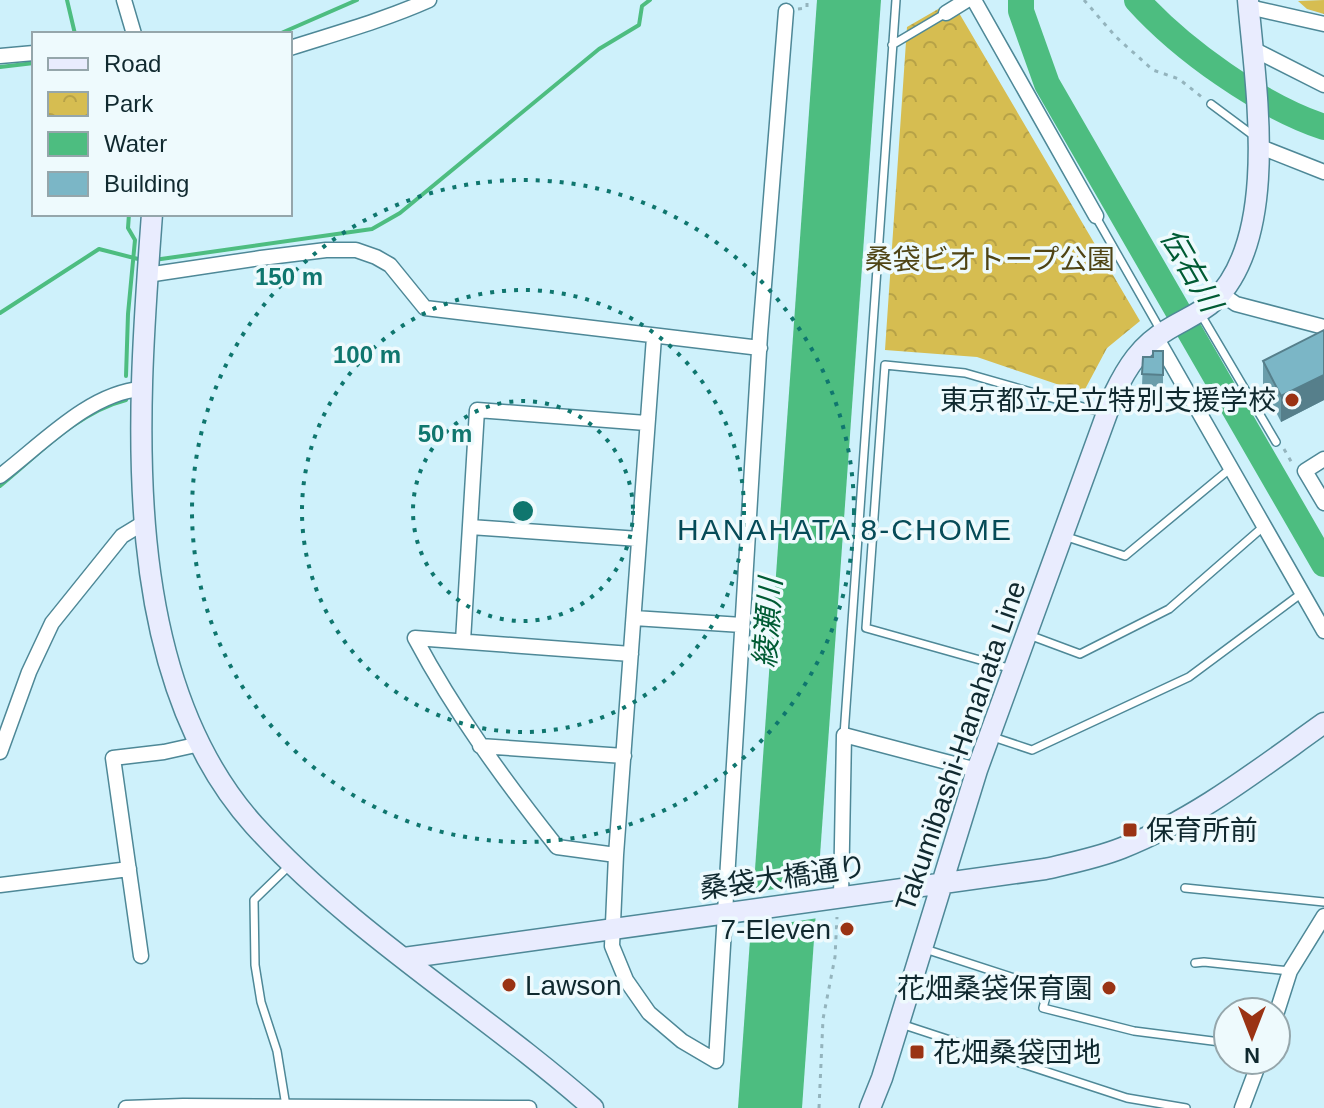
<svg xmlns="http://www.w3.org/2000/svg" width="1324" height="1108" viewBox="0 0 1324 1108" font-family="Arial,'Noto Sans JP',sans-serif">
  <defs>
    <pattern id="forest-firs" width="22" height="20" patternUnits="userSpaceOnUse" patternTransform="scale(2)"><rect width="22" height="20" fill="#d6bd51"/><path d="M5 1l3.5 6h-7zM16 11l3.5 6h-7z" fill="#b7a247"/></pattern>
    <pattern id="park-crowns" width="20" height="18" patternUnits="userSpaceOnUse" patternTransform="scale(2)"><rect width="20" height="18" fill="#d6bd51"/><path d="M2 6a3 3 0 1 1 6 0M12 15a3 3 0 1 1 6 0" fill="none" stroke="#b7a247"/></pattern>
  </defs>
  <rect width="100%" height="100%" fill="#cef1fb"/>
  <path fill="url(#forest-firs)" d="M1324,0V14L1307,9L1298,1Z"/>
  <path fill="url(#park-crowns)" d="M952,1L1140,321L1107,348L1083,393L977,357L885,350L907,27Z"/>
  <path fill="#4dbd80" d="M817,0H881L802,1108H738Z"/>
  <path fill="#cef1fb" d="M821,882L818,918L747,929L749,893Z"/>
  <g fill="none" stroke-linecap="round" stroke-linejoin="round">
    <path stroke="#4dbd80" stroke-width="4" d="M67,0L75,34
      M279,34L357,0
      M0,67L34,63
      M154,260L372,229L400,213L599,49L639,25L642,6L650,0
      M0,313L99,249L142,260
      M126,376L128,314L135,240L128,228L129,214
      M0,486C38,455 78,412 126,400"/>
    <path stroke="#4dbd80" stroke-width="26" d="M1021,0V11L1047,84L1324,564
      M1137,0C1182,50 1261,106 1324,127"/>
    <defs>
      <path id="lane" d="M892,45L946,13
        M1211,104L1254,136
        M1096,217L1161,331
        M1200,313L1276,442
        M1064,536L1125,556L1231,468
        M1029,635L1080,654L1169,609L1263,527
        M1012,669L866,628L885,365L965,373L1104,413
        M844,735L896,0
        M990,736L1032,750L1189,677L1302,593
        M1185,888L1324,902
        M925,949L1048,989L1043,1008L1134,1031L1228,1043
        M1195,963L1204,962L1290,971
        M901,1024L1127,1098L1186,1108
        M286,1106L277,1051L261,1002L255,965L254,900L290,865"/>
      <path id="street" d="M124,0L134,34
        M974,0L1096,216
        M1249,7L1324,24
        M946,13L967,0
        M290,48C337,33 384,20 429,0
        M1253,49L1324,85
        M0,56L34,53
        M1258,146L1324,172
        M147,275L261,258L326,250H356L376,257L390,265L425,308L760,348
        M1220,293L1236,304L1324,327
        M654,337L616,855L612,946L626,980L649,1013L682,1041L716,1061L760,335L786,11
        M1156,337L1324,631
        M1324,459L1305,471L1324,503
        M0,476C41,445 89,393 141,389
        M470,527L639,539
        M634,618L742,625
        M415,638C455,713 504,780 557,847L616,855
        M415,638L631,654
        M463,641L477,410L646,423
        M480,746L624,756
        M0,752L29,672L52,623L122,536L145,522
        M0,885L129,869
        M841,897L844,735L977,770
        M141,956L113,758L164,752L200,744
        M1276,1015L1290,971L1324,916
        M126,1108L183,1106L529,1108
        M1242,1108L1260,1060"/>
      <path id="secondary" d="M152,214C138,406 115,670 254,825C353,934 483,1011 593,1108
        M404,958L1045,869C1071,863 1097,858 1122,848C1196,819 1259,769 1324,723
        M870,1108L882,1078L977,770L1114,394C1127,367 1141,345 1167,330C1183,320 1201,313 1214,301C1281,236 1255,84 1248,0"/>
    </defs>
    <use href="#lane" stroke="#4e8897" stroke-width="10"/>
    <use href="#street" stroke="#4e8897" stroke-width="17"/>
    <use href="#secondary" stroke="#4e8897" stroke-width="23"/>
    <path stroke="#94b4bd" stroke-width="3" stroke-dasharray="4 6" stroke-linecap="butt" d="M1084,0L1116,37L1153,70L1179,79L1203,98
      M798,9L807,8V0
      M1284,449L1292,463
      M819,1108L823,1019L835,957L837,917"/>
    <use href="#lane" stroke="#fff" stroke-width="7"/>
    <use href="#street" stroke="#fff" stroke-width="14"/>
    <use href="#secondary" stroke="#e9ecfe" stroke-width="20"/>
  </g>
  <path fill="#6a9daa" d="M1324,330V400L1281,422L1263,386V361Z
    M1163,351V388L1142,387L1143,357H1153Z"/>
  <path fill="#567f8b" d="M1324,375V400L1281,422V396Z"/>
  <path fill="#7bb6c6" stroke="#567f8b" stroke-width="2" d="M1324,330V375L1281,396L1263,361Z
    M1153,351H1163V375L1142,374L1143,357H1153Z"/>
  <g fill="none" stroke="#0f766e" stroke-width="4" stroke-dasharray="4 8">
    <circle cx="523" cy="511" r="110"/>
    <circle cx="523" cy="511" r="221"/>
    <circle cx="523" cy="511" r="331"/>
  </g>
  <g fill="#9a3314" stroke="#eefafd" stroke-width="3">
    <circle cx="1292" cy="400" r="8"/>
    <rect x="1122" y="822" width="16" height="16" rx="4"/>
    <circle cx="847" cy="929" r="8"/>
    <circle cx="509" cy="985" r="8"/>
    <circle cx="1109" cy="988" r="8"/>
    <rect x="909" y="1044" width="16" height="16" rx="4"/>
  </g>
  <g text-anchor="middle" stroke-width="7" stroke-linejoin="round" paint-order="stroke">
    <g font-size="28" fill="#4f4414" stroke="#eefafd">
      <text x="990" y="269">桑袋ビオトープ公園</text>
    </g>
    <g font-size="28" fill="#10292f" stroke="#eefafd" text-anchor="end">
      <text x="1276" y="410">東京都立足立特別支援学校</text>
      <text x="1146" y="840" text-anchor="start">保育所前</text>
      <text x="831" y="939">7-Eleven</text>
      <text x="525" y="995" text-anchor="start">Lawson</text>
      <text x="1093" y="998">花畑桑袋保育園</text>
      <text x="933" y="1062" text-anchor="start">花畑桑袋団地</text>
    </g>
    <g font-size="28" fill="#10292f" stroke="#eefafd">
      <text transform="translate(960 746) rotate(-71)" y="10">Takumibashi-Hanahata Line</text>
      <text transform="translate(783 877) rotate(-8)" y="10">桑袋大橋通り</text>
    </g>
    <g font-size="30" font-style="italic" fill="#005b34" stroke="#eefafd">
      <text transform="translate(1191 270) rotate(60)" y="10">伝右川</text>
      <text transform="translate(768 623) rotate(-86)" y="10">綾瀬川</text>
    </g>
    <g font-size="30" letter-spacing="2" fill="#064b58" stroke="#eefafd">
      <text x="845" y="540">HANAHATA 8-CHOME</text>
    </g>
  </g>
  <circle cx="523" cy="511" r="12" fill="#0f766e" stroke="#eefafd" stroke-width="4"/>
  <g font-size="24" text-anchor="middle" font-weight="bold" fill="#0f766e" stroke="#eefafd" stroke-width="7" stroke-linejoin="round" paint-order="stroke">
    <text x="289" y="285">150 m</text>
    <text x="367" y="363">100 m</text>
    <text x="445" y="442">50 m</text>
  </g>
  <rect x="32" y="32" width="260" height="184" fill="#eefafd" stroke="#95a6ab" stroke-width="2"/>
  <rect x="48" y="58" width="40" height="12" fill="#e9ecfe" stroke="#95a6ab" stroke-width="2"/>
  <text x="104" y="72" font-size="24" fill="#10292f">Road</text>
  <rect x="48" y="92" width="40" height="24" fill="url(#park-crowns)" stroke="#95a6ab" stroke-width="2"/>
  <text x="104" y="112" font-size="24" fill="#10292f">Park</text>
  <rect x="48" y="132" width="40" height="24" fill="#4dbd80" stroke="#95a6ab" stroke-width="2"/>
  <text x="104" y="152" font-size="24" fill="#10292f">Water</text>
  <rect x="48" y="172" width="40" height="24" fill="#7bb6c6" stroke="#95a6ab" stroke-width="2"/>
  <text x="104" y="192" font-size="24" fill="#10292f">Building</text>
  <g transform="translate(1252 1036) rotate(180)"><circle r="38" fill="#eefafd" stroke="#95a6ab" stroke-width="2"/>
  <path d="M0-6L14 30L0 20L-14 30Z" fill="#9a3314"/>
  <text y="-12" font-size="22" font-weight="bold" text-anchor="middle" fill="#10292f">N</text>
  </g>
</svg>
